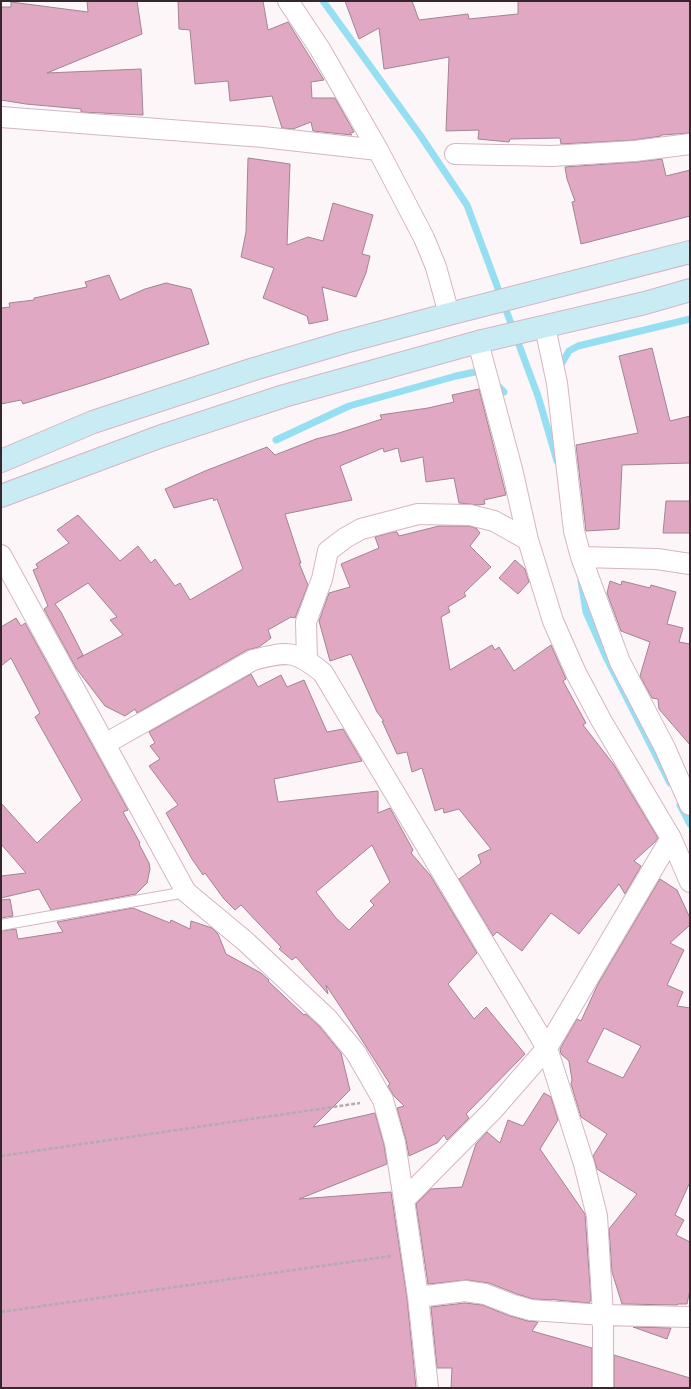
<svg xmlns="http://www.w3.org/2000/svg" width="691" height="1389" viewBox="0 0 691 1389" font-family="Poppins,sans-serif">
  <rect width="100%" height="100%" fill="#fdf6f9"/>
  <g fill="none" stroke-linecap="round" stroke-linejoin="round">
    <path stroke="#96dff2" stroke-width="7" d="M323,1L420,135L467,205L538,396L557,461
      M559,368L569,351L578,346L690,319
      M494,382L504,392
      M276,440L349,406L456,376L480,371L483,372
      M581,581L586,612L607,659L670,783
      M680,805L690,824"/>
  </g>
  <path fill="#e1a8c4" stroke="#a28492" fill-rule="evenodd" d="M87,1H137L142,34L47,73L141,69L143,115L81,112V109L26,104L1,100V7H11V2L88,12Z
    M178,1H263L268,30L288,22L324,80L311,82L312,98H335L354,132L350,133L352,135L313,131L311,122L293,129L282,128L272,96L230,101L228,81L195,84L190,30L179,29Z
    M345,1H412L419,20L468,14L469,19L518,14V1H690V133L661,135V136L634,140L561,144L560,138L510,139L509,142L478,139L479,130L446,131L449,57L384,69L379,28L359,39Z
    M248,158L290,164L287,245L308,237L323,241L333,203L373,215L362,254L370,256L366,273L356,297L322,287L328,320L309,324L307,316L263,298L274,268L241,257L246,232Z
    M662,159L666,176L690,170V216L581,244L572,202L575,201L567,179L565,167L636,162Z
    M109,275L120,300L145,289L166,283L191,289L209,344L94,382L23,404L21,400L1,404V308L10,307L9,303L34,300V298L87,287L85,282Z
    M652,348L670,421L690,416V463L622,465L619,529L586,531L576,445L638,433L619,356Z
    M479,389L506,495L484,500L485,504L478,505L459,503L454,478L426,482L423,457L401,462L398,448L384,452L383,448L340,466L352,500L285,514L301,563H299L308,585L295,618L291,617L268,630L271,638L259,647L247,650L137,713L135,709L125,716L105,706L76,668L44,609L48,606L33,570L38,568L36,564L69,543L57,530L78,515L120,561L138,546L151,563L155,559L175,586L180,583L190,600L243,569L217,499L214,501L213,498L174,508L165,489L205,471L267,447L275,455L316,439L336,434L382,419L380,415L428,408L454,402L452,395ZM88,583L117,617L110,620L123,635L77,659L83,655L61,612L55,604Z
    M666,501H690V533H663Z
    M439,526H468L476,528L480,533L470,546L491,567L464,593L466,596L448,607L450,612L441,617L450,670L492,645L495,650L499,647L514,671L551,645L566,679L563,681L586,723L583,725L614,765L658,838L655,842L634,861L641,866L625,894L619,884L579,934L551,913L522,951L497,932L493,936L459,879L481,863L478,855L491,849L459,809L444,813L443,808L435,811L422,768L412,772L407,752L397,754L382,721H384L377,712L351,654L330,661L319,621L329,593L350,587L341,564L379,548L375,537L393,532H397L399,536Z
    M515,560L525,569L529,582L518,594L499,578Z
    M610,581L621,585L622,581L650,588L651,585L676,592L667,624L683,628L679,642L690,644V745L659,709L658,699L652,698L640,676L650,642L621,631L607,593Z
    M16,618L21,626L25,623L128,810L123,812L140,843L139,844L149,863L150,869L147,883L136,894L51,910L39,889L1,898V876L26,873L1,844V803L37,843L82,800L35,717L40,713L11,658L1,666V627Z
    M251,674L258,687L281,675L287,687L304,680L327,732L343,729L362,761L274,779L278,802L378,791V813L390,808L413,850L411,853L430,875L477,953L448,984L474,1019L486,1007L525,1054L466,1114L469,1118L447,1140L444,1135L437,1143L409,1156L406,1140L397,1108L404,1106L394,1096L388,1086L390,1084L351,1023L326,985L328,994L296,957L292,960L279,949L281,947L241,905L235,910L224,899L205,873L203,875L192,859L166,813L178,805L149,766L160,759L150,746L155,743L149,732ZM372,845L390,882L370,901L374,905L349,930L336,918L316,892Z
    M660,879L677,890L690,918V925L670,943L684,950L667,985L683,992L677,1006L690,1008V1182L675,1215L684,1220L676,1235L690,1242V1290L687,1304H678L677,1305L622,1304L612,1272L609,1229L637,1194L597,1169L593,1156L607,1134L581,1117L571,1084L572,1080L569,1061L561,1054L560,1049L577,1019L581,1021L598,984ZM604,1028L641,1046L623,1078L587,1062Z
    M10,899L13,916L1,918V900Z
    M133,908L170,923L171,920L190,929L191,921L212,928L218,934L226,954L261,973L269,980L268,981L304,1015L305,1014L307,1015L320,1027L341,1053L350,1090L313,1127L375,1113L384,1145L387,1164L299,1199L391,1192L407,1298L416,1388H1V931L16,929L18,939L63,932L57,922Z
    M544,1093L551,1097L558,1120L540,1149L585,1214L591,1300L589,1303L557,1300L553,1299L552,1300L533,1299L517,1294L489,1283L467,1280L428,1284L416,1204L431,1189L462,1187L476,1144L487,1132L500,1143L508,1120L523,1126Z
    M465,1303L482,1305L510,1316L528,1321L538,1322L532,1331L592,1348V1388H451L452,1368H437L431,1307Z
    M633,1327L671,1328L667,1339Z
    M614,1355L690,1378V1388H614Z"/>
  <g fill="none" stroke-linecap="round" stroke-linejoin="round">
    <defs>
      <path id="lane" d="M1,925L186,892"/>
      <path id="street" d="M288,1L320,49L378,150
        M1,117L263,137L378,150L424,238L436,267L449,314
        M455,154L552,156L635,151L690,144
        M545,327L557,383L574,531L581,557L657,559L690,564
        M478,342L512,469L528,540L553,621L576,673L601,720L671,838L690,882
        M1,555L186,892L245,941L328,1019L356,1053L383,1100L395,1143L404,1200L418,1297L428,1388
        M581,557L620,662L665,748L690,805
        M307,660L306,622L322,579L328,551L345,538L361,529L418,514L470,515L494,521L528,540
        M105,744L253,660C288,651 295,650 323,673L547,1048L584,1164L597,1216L603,1315V1388
        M404,1200L493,1110L547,1048L671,838
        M418,1297L465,1291L485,1294L513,1305L531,1310L603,1315L690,1317"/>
      <path id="secondary" d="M1,461L93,422L254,369L345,342L449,314L690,252
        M1,496L159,437L284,396L478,342L645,303L690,290"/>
    </defs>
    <use href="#lane" stroke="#d4b5c4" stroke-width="12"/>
    <use href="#street" stroke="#d4b5c4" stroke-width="22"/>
    <use href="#secondary" stroke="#d4b5c4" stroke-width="24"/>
    <path stroke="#b4abaf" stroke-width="2.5" stroke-dasharray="4 2" stroke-linecap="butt" d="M1,1156L360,1103
      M1,1312L391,1256"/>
    <use href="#lane" stroke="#fff" stroke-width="10"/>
    <use href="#street" stroke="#fff" stroke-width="20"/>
    <use href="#secondary" stroke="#c9ebf3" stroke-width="22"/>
  </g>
  <rect width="691" height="1389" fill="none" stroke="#34282e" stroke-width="4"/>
</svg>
